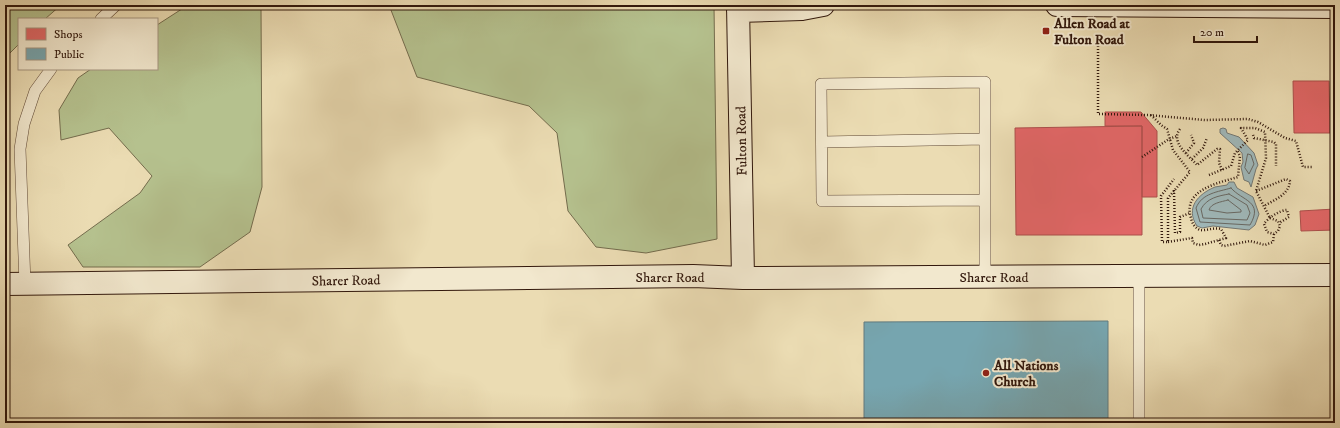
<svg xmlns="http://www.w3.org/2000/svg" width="1340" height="428" viewBox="0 0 1340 428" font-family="'IM FELL DW Pica',serif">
  <rect width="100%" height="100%" fill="#ebdcb3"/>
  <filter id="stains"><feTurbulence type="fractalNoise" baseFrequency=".005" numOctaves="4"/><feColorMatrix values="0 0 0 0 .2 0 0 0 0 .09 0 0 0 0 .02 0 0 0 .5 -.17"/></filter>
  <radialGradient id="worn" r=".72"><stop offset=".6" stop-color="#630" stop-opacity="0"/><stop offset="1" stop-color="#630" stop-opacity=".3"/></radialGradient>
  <path fill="#b5c18e" stroke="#746c4d" d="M5,5H61L45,19H19V44L9,54L5,63Z
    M188,5H361L261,7L262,187L250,232L200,267H83L68,245L140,193L152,176L109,128L61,140L59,110L78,78L91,69H157V25Z
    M389,5H714L717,239L646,253L596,247L568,211L557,133L529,106L417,77Z"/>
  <path fill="#9fb8ba" stroke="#737874" d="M1223,128L1226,129L1227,133L1239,137L1254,153L1258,165L1256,169L1251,187L1249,182L1244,180L1241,167L1243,162L1242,153L1220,133V129Z
    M1229,182H1234L1237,188L1253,197L1259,214L1255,225L1249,230L1213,226L1202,228L1197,226C1185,208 1198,194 1215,187C1219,186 1223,186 1227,185Z"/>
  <path fill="#e06666" stroke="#ac4f4b" d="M1293,81H1329L1330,133H1294Z
    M1105,112H1141L1157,131V197H1142V126H1105Z
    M1142,126V235H1016L1015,128Z
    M1335,209V230L1301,231L1300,211Z"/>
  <path fill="#76a5af" stroke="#627b7e" d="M1108,321V423H864V322Z"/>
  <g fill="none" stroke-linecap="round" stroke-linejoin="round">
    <path stroke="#686863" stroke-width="1" d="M1248,154L1251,155L1254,164L1249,174L1245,168Z
      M1231,188C1242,201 1264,201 1250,225L1200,222L1196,208C1202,193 1218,192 1231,188Z
      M1229,194L1247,205L1250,213L1247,220L1203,218L1201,209C1207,198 1218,196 1229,194Z
      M1228,200L1241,210V212L1227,213L1209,210C1211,203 1221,202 1228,200Z"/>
    <defs>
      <path id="lane" d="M101,19L116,5
        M822,142L985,139
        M985,200L822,201L821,84L985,82C985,147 985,212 985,277
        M1139,277V423
        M25,284L20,149L24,124L35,91L51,69"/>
      <path id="secondary" d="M738,5L743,278
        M1057,5L1335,7
        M738,11L802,9L823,5
        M5,284L693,276L743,278L1335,275"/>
    </defs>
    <use href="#lane" stroke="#604936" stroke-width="12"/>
    <use href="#secondary" stroke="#32180c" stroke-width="24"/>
    <path stroke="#32180c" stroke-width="2.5" stroke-dasharray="1 2" stroke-linecap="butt" d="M1098,46V114L1147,115L1205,120L1248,119L1258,122L1285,138L1296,141L1303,167H1312
      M1151,115L1161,125L1167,129L1173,150L1190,172L1168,198V242H1162L1161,196L1174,179
      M1180,129C1170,142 1188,155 1197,165L1217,149H1220L1219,163L1222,170
      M1253,135L1254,138L1274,142L1276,144V166
      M1186,153L1194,143L1191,135
      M1142,157L1169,139L1177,136
      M1192,159L1203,148L1207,138
      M1209,175L1231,166L1235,153L1248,140L1241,128H1255L1265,132L1266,158L1256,191L1270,218
      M1174,190L1175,233L1180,232V217L1190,213
      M1256,191L1286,179L1290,181C1289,195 1274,200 1264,206
      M1270,218L1278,221L1280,226L1278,231L1274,234L1267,232L1264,224C1268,218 1280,210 1287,210L1289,217L1279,223
      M1219,240L1221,245L1224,246L1250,241L1265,245L1273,242L1274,234
      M1168,242L1192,238L1193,243L1199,245L1205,244L1226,238L1221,229C1214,227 1206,231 1200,230C1195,228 1192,223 1191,218C1182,190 1218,183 1238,177L1240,156L1237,150"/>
    <use href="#lane" stroke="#f2e8ce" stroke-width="11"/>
    <use href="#secondary" stroke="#f2e8ce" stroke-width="22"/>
  </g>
  <g fill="#8f2418" stroke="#f2e8ce" stroke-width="1.5">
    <rect x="1042" y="27" width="8" height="8" rx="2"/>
    <circle cx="986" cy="373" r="4"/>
  </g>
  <g text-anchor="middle" stroke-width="4" stroke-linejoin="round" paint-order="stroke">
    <g font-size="14" font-weight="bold" fill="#32180c" stroke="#f2e8ce" text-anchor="start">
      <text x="1054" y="28">Allen Road at<tspan x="1054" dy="16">Fulton Road</tspan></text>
      <text x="994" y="370">All Nations<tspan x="994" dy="16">Church</tspan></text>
    </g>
    <g font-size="14" fill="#32180c" stroke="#f2e8ce">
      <text transform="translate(741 141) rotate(-91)" y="5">Fulton Road</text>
      <text x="670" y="282">Sharer Road</text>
      <text x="994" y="282">Sharer Road</text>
      <text transform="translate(346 280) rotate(-1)" y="5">Sharer Road</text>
    </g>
  </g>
  <rect width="1340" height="428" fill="none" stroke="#ebdcb3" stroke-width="20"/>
  <rect x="6" y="6" width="1328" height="416" fill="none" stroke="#32180c" stroke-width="2"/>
  <rect x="10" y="10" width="1320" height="408" fill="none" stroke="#32180c"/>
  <rect x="18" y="18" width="140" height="52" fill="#f2e8ce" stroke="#a59580"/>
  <rect x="26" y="28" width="20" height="12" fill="#e06666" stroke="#a59580"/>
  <text x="54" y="38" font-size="12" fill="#32180c">Shops</text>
  <rect x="26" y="48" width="20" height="12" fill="#76a5af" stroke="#a59580"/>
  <text x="54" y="58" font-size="12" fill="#32180c">Public</text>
  <path d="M1194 36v6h63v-6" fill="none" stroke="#32180c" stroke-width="2"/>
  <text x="1200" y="36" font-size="12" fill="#32180c" stroke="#f2e8ce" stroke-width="3" paint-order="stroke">20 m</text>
  <rect width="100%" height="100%" filter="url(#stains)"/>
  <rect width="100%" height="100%" fill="url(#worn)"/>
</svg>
